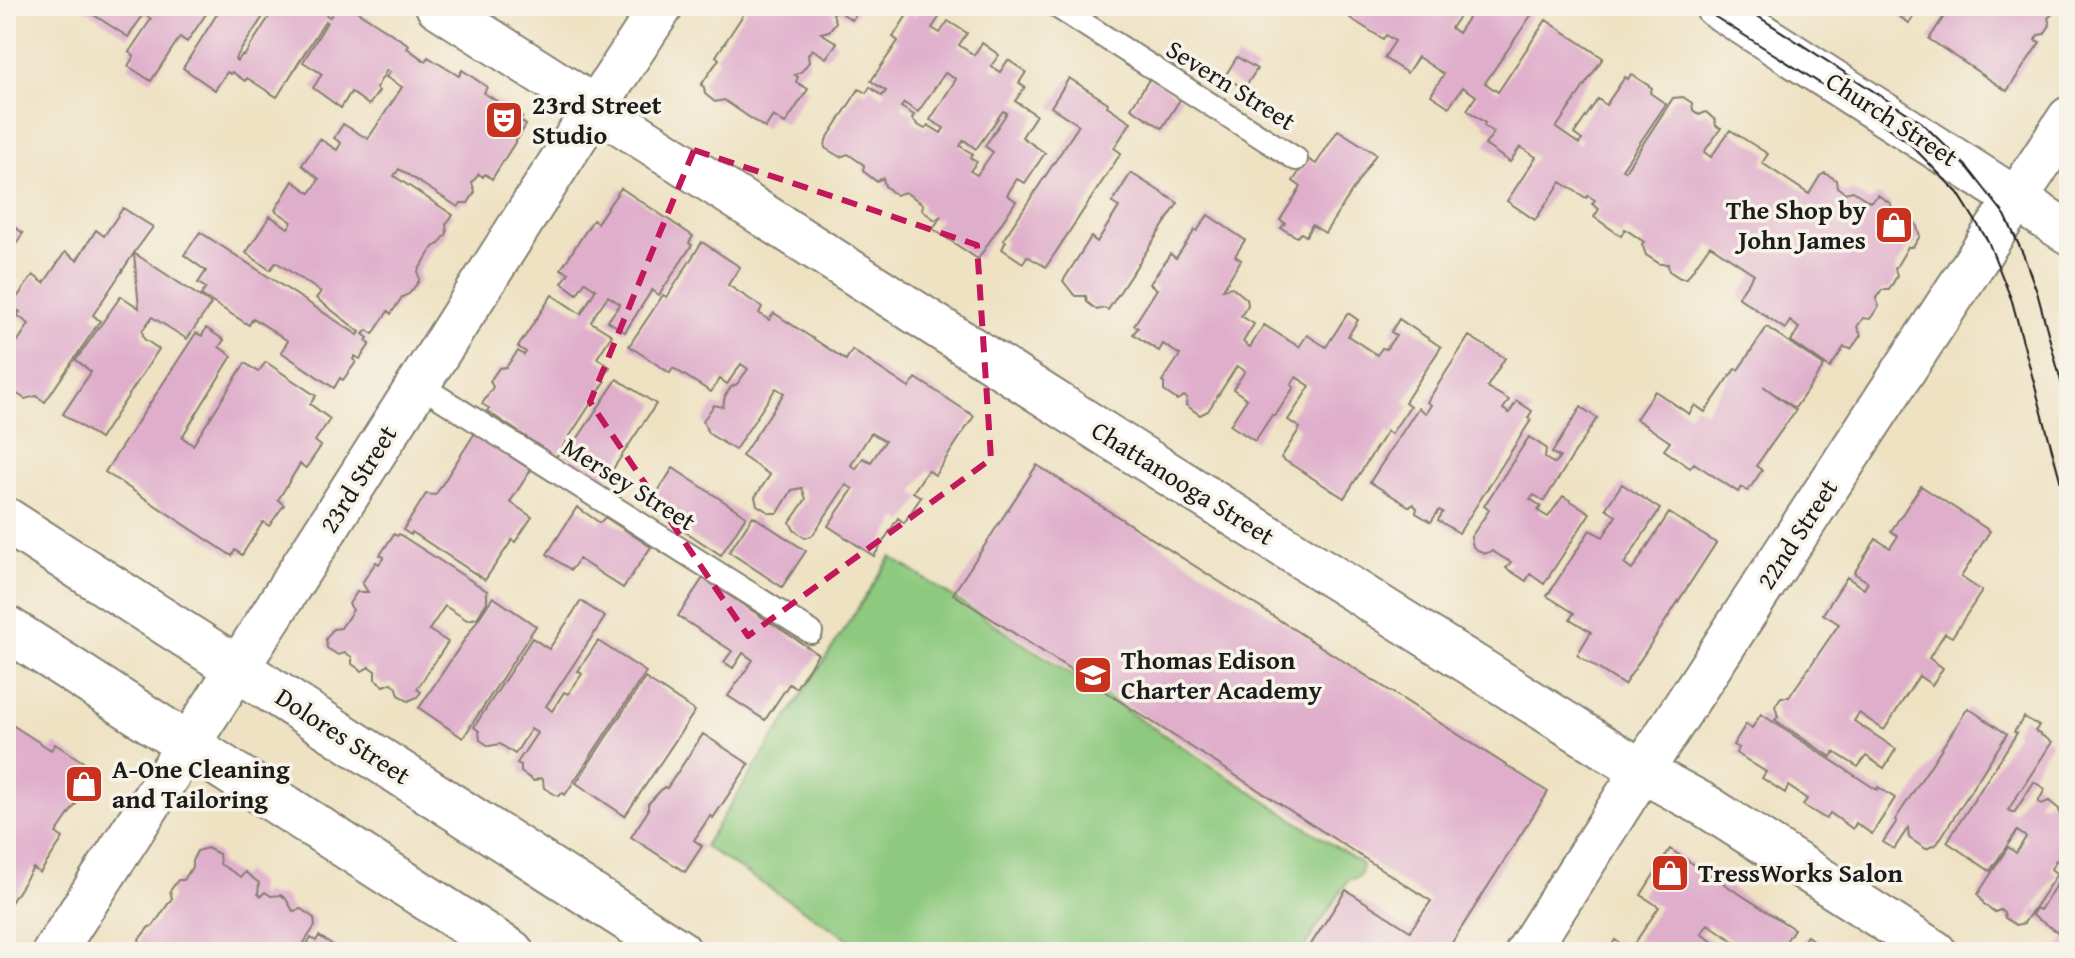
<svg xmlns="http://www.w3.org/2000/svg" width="2075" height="958" viewBox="0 0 2075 958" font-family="'Gentium Book Plus',serif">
  <rect width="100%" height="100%" fill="#f7f3e8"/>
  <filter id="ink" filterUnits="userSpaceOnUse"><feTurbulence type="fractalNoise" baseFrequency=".0125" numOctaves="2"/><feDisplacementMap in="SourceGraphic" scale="16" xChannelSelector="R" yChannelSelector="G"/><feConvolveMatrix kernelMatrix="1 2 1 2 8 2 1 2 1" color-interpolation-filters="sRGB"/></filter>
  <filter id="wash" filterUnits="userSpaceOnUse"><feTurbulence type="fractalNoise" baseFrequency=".006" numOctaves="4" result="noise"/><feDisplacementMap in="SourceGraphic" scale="32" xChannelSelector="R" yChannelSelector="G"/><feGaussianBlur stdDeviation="1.8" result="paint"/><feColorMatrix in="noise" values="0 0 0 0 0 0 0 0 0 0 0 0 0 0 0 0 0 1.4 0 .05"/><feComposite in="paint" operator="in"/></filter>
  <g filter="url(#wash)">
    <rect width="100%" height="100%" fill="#eee2c3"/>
    <path fill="#8dc97e" stroke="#54724d" stroke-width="2" d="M891,557L1359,862L1362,865L1361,873L1357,878L1349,879L1301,952H869L704,846Z"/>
    <g id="blocks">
      <path fill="#dfaecb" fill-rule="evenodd" d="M80,6H207L203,12L206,14L187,42L180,37L151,81L128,66L134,56L129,52L151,19L144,14L128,37Z
        M222,6H261L258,11L264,15L235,59L237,61L242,55L244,56L276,6H318V10L330,17L337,6H349L409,45L407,48L425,61L428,57L459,76L462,70L487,87L484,93L522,117L520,120L526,125L492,179L485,174L483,177L479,174L472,183L475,192L468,203H461L458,207L399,169L394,176L453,215L446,224L447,233L439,244L433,247L418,271L419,281L409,294L402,297L391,314L388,311L373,334L367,330L363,334L368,338L366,341L370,344L360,359L355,356L353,359L356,362L343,380L340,378L334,388L281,352L288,341L253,318L249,325L201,295L206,288L198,283L206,271L184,255L200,232L358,335L360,332L316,298L321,292L276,262L270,270L246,253L270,216L288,228L292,222L275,210L293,181L310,193L315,186L319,179L302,165L320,139L337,150L341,143L334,138L343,124L368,139L402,87L386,77L390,72L387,70L376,88L379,91L369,105L351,92L341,108L313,88L322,74L303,62L327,22L325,21L277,97L247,78L245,81L232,72L231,74L227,72L215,90L183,68Z
        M749,6H861L852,20L837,10L833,14L836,22L829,31L821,33L837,43L826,58L812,49L808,55L809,62L802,71L795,75L798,77L796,82L808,89L785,124L773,116L765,128L724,100L715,102L705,94L704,87L701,85L719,59L716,56Z
        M922,6H925L940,16L932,28L940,33L948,21L967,33L959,45L974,55L982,43L999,55L991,66L1000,72L1008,60L1026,72L1019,83L1025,87L1015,101L1036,115L1022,137L1045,153L1025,183L1017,179L1007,195L1016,201L978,259L933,229L941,216L935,220L922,210L923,204L905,192L896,195L885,186L883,178L876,181L863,171L864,165L848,154L840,157L825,148L826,140L859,89L866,93L870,87L882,96L886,91L871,81L898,41L893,37L909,12L915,16ZM945,73L956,79L930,120L944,128L941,133L928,125L925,129L918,125L912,119L914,115L901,107L904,103L918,112ZM1003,111L1007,113L985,146L993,152L977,175L970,171L977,162L970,158L973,154L960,146L964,140L976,149Z
        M1358,6H1466L1451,28L1458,33L1476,6H1534L1536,8L1485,83L1498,92L1546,20L1603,58L1556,128L1579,144L1582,140L1574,134L1598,99L1606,105L1625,77L1628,79L1631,74L1652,88L1650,93L1666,104L1622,169L1625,171L1673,98L1683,97L1692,103L1693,110L1699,115L1706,112L1715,120L1716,126L1721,128L1704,152L1711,157L1730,130L1768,154L1762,163L1809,194L1820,176L1825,173L1836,180L1837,187L1845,193L1853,191L1870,202L1878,195L1891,204V213L1903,221H1909L1916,224L1920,236L1913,247H1908L1895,269L1897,276L1889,290H1882L1876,299L1879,306L1870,319L1863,318L1857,327L1861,335L1851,349L1844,347L1830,368L1791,341L1799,328L1790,321L1785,329L1738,297L1754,274L1710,245L1687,278H1680L1669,271L1668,264H1660L1646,255L1642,244L1644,242L1625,229L1621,236L1594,217L1599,209L1592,204L1595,200L1588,196L1586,198L1561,182L1535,220L1507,201L1536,157L1520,147L1510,162L1485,145L1494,132L1484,126L1485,123L1467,110L1476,96L1463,87L1449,107L1431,95L1444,74L1418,57L1407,73L1384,58L1395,41L1386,35L1383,39L1350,18Z
        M1884,6H1920L1909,23Z
        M1951,6H2061L2048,18L2050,25L2044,34L2038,35L2035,40L2040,42L2007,91L1929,39Z
        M1237,57L1257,69L1244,89L1225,76Z
        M1069,78L1108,103L1107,106L1131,122L1114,148L1121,153L1046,267L1027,256L1023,263L1002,249L1006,241L1003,240L1079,125L1051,107Z
        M1150,78L1181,98L1162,128L1131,108Z
        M1338,130L1376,154L1325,233L1312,225L1306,236L1301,233L1297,237L1281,228L1285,223L1280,220L1301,187L1293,181L1308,159L1316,164Z
        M1131,173L1178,203L1108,310L1104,308L1097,310L1087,302L1086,296H1075L1063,281L1091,237L1097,242L1119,207L1112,203Z
        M621,188L693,236L689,243L692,245L659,295L652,290L625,332L608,321L620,304L608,296L596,313L591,322L612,335L597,358L610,367L602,379L605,382L556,457L487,411L489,408L482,404L493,387L490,381L499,368L506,367L518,351L524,355L526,352L518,347L552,295L581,314L596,289L585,282L577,294L562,283L569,273L561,269L593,220L597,223Z
        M123,208L153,227L134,253L211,304L187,339L152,317L142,331L144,339L159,349L100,439L63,414L91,372L76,360L121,296L139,308L134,253L93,315L100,321L45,402L36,396L25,399L10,389L6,377V359L29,324L17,315L20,312L11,306L33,275L44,283L65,252L77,260L96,230L104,236Z
        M1208,215L1245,240L1235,256L1241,260L1223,289L1232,287L1247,299L1248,305L1241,316L1254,324L1243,342L1250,347L1264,325L1299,347L1307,335L1326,347L1348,313L1358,320L1348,336L1377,355L1382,348L1386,349L1396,335L1391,332L1399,319L1441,347L1405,402L1410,406L1391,434L1387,431L1344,498L1281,458L1300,428L1288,420L1310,386L1296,377L1291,385L1294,387L1275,416L1272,415L1255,441L1230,425L1247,399L1233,389L1245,371L1237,366L1208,411L1200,415L1186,405L1187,398L1184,396L1177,400L1164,391V383L1162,382L1180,355L1163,344L1159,351L1133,334L1138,328L1134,325L1157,289L1150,284L1170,254L1176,258L1195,230L1197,231Z
        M6,221L23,233L6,260Z
        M702,242L740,267L728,285L762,307L759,313L769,320L774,313L846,360L852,350L909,388L916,378L974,416L935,475L928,470L913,492L921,497L904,523L898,518L874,556L828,526L853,489L846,485L812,536L805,538L794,530L790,522L806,499L802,488L792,490L778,513H770L757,505L755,497L770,475L742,456L784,393L776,388L735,450L708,433L703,421L714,405L723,407L725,396L731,387L737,384L748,369L741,364L727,384L720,379L711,392L673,368L670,373L629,346L663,295L667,297ZM871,433L885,441L871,462L863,458L856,469L851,465Z
        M1767,327L1824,366L1795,408L1763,386L1796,410L1756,466L1762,470L1748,491L1741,487L1738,492L1694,463L1690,468L1664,450L1670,442L1636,419L1655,391L1689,414L1695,405L1705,412L1735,369L1738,370Z
        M206,328L224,340L219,347L232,356L182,437L193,445L245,363L258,372L266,362L316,396L310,404L330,419L315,441L321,446L306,468L300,464L278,500L284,505L269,526L263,522L242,555L235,550L232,556L105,472L196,333L202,336Z
        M1469,336L1505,358L1487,387L1509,400L1503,409L1509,413L1517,401L1532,411L1528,418L1531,420L1459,533L1438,520L1443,512L1439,510L1431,522L1416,513L1417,508L1413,504L1410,507L1370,482L1418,408L1426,413L1431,405L1427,402Z
        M617,379L656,404L605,481L566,456Z
        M1581,407L1597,418L1544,501L1534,495L1530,499L1541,506L1538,511L1548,517L1563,496L1590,513L1544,584L1530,574L1526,581L1506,568L1511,562L1507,560L1492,551L1484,554L1473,547L1471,537L1489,510L1484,506L1529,437L1546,448L1545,458L1555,464L1560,457L1552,453Z
        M475,433L531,470L510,502L532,517L515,542L512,540L485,580L412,532L411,535L403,530L426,494L435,495L438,491Z
        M1037,465L1548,792L1446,952H1306L1346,890L1410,931L1431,901L953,594Z
        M673,468L746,516L721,555L648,507Z
        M1622,484L1660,509L1624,564L1632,570L1669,513L1716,543L1624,685L1577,655L1591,632L1570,619L1574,613L1547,596L1590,530L1603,537L1616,516L1606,508Z
        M1921,486L1990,531L1961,577L1982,591L1952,637L1945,633L1929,658L1943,668L1932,685L1919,676L1884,730L1859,713L1854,721L1896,749L1884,768L1866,756L1858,767L1834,752L1831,757L1775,720L1778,717L1775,706L1781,697H1789L1839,624L1823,614L1847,577L1864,589L1868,582L1854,573L1876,539L1890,548L1898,536L1891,531Z
        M577,507L600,523L605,517L651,547L623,588L579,559L571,570L547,554Z
        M753,516L806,551L782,587L729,552Z
        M394,534L397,536L399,534L487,591V602L477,618L467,620L445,606L429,630L448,642L417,689L421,692L417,697L408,701L399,695L397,688L392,683L384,686L375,679V671L369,667L362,671L352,664V657L345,653L338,655L327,648L326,639L333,629L341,628L353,610L349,604L357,592H368L362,583L376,562L379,564L384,557L380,555Z
        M703,578L818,654L796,688L789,684L765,720L728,696L753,660L743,653L733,668L724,662L732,651L678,616Z
        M493,597L536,626L463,738L419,708Z
        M581,601L605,617L546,706L552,711L564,692L568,694L582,674L578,671L598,641L646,672L565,795L563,793L558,796L544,788L543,780L540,778L534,781L521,772V765L517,763L537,733L531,729L515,754L500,744L489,746L480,740L479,731L474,727L532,638L549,649Z
        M645,678L695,711L625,816L576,783Z
        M1968,708L2007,734L1937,844L1926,849L1909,838L1908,828L1894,849L1883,842L1897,821L1895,820Z
        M1761,714L1877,790L1878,787L1895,798L1872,834L1856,823L1853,829L1830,813L1826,819L1803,805L1807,799L1788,786L1785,793L1762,778L1766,772L1736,753L1739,748L1733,745L1746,724L1752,728Z
        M2024,717L2039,726L2035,731L2052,742L2008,810L2014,813L2034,782L2045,789L2038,802L2042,804L2049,801L2059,809L2060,816L2065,819L2069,818V855L2063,864L2056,860L2051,869L2057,874L2024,923L2016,925L2005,918L2004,913L2000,910L1995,912L1984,904L1978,894L2008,847L2016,853L2026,837L2017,831L1990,871L1947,842L2017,733L2014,732Z
        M6,721L51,750L55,744L96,770L97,779L91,790L85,791L56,833L63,838L40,873L33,868L10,904L6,902V821L14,807L6,802Z
        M703,734L749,764L713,818L710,816L694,840L702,846L685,872L631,837L648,811V804L664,787L667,788Z
        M207,848L219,854L220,864L241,877L245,872L259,883L258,894L261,896L265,892L271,896L281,895L286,899L293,911L301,909L314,918L315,926L298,952H137L141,946L139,939L149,927L153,926L172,898L170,891L178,880H184L192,867V861L197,851Z
        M1670,849L1794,929L1779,952H1750L1708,924L1701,934L1728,952H1607L1615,940L1630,950L1659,907L1641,895Z
        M2069,865V952H2055L2065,937L2032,915L2036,908L2040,910Z
        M319,936L344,952H309L304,949L311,938L316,941Z
        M1807,936L1830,952H1796Z"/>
    </g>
  </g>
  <g filter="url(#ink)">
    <use href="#blocks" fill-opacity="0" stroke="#857f70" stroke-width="2"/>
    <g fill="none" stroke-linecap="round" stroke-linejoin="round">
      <defs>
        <path id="service" d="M1056,6L1296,159
          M418,384L811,632"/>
        <path id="minor" d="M437,6L1113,439L1642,771L1706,806L1935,952
          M1716,6L2069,233
          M54,952L237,669L576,137L662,6
          M1527,952L1642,771L2069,118"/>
        <path id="secondary" d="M6,520L679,952
          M6,628L511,952"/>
      </defs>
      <use href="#service" stroke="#857f70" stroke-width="26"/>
      <use href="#minor" stroke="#857f70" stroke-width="46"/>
      <use href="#secondary" stroke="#857f70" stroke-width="48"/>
      <use href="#service" stroke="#fff" stroke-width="22"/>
      <use href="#minor" stroke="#fff" stroke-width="42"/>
      <use href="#secondary" stroke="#fff" stroke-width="44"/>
      <path stroke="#1c1c1c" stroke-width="2" d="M1698,6L1870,115L1909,143L1958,193L1988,241L2012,301L2069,513
        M1742,6L1921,122L1968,168L2005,215L2023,254L2037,292L2069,411"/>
    </g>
  </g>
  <path fill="none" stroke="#c2185b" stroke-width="6" stroke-dasharray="16 10" stroke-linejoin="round" d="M694,150L977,245L991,459L748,636L590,402Z"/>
  <defs>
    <symbol id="theatre-square" viewBox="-11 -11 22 22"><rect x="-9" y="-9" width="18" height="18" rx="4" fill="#c8321e" stroke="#f7f3e8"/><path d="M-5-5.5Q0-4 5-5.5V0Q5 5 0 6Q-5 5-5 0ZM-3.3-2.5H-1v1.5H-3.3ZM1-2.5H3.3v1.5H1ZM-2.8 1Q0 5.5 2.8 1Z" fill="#fff"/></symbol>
    <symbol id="shop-square" viewBox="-11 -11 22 22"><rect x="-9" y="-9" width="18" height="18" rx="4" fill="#c8321e" stroke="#f7f3e8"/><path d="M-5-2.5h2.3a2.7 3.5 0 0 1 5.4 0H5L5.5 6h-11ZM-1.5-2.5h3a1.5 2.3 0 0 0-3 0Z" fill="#fff"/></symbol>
    <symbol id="school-square" viewBox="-11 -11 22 22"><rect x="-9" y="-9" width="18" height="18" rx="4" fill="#c8321e" stroke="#f7f3e8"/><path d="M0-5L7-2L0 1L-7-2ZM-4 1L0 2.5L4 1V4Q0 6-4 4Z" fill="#fff"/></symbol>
  </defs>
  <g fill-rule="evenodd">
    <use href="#theatre-square" x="482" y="98" width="44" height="44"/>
    <use href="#shop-square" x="1872" y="203" width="44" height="44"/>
    <use href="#school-square" x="1071" y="653" width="44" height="44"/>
    <use href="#shop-square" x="62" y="762" width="44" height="44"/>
    <use href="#shop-square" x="1648" y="851" width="44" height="44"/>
  </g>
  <g text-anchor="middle" stroke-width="7" stroke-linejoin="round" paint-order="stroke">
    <g font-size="26" fill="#1c1c1c" stroke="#f7f3e8">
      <text transform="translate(1231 85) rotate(32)" y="9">Severn Street</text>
      <text transform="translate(1892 119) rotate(33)" y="9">Church Street</text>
      <text transform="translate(358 479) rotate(-58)" y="9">23rd Street</text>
      <text transform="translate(1183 483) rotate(32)" y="9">Chattanooga Street</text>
      <text transform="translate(629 484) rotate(32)" y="9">Mersey Street</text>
      <text transform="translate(1797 534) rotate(-57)" y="9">22nd Street</text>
      <text transform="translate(343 736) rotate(33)" y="9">Dolores Street</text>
    </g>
    <g font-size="26" font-weight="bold" fill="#1c1c1c" stroke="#f7f3e8" text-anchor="start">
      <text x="532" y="114">23rd Street<tspan x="532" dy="30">Studio</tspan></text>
      <text x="1866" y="219" text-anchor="end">The Shop by<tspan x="1866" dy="30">John James</tspan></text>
      <text x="1121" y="669">Thomas Edison<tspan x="1121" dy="30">Charter Academy</tspan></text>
      <text x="112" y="778">A-One Cleaning<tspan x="112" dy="30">and Tailoring</tspan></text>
      <text x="1698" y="882">TressWorks Salon</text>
    </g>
  </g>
  <rect width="2075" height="958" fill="none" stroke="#f7f3e8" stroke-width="32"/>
</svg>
